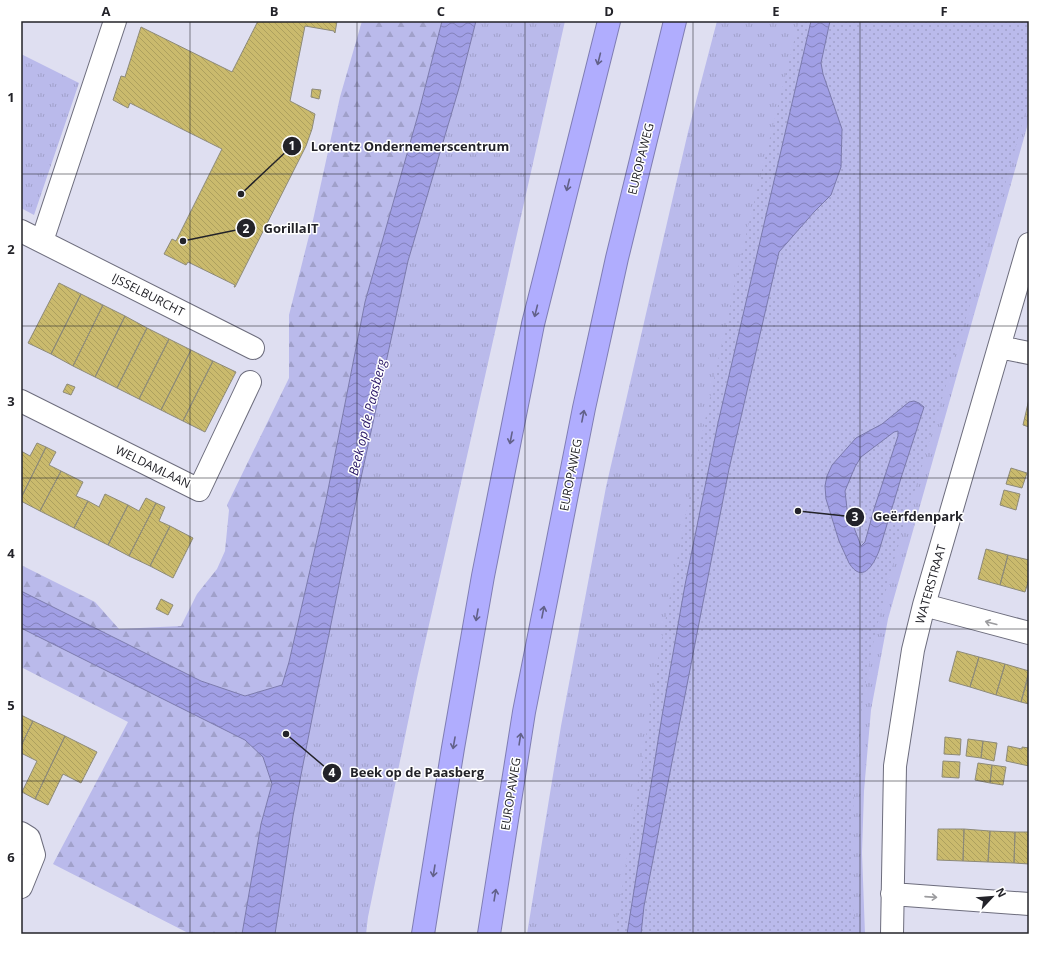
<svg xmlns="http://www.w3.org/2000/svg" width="1050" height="955" viewBox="0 0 1050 955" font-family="'Open Sans',sans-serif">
  <defs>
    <pattern id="grass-tufts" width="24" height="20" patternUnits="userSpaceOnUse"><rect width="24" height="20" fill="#babaeb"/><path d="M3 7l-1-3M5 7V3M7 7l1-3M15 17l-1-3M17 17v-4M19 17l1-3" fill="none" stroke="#a0a0ca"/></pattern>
    <pattern id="forest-firs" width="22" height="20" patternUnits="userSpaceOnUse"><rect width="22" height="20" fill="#babaeb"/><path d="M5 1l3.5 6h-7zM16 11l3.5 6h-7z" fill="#a0a0ca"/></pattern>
    <pattern id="park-dots" width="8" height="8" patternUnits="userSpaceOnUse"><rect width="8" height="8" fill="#babaeb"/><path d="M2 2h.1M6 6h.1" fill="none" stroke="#a0a0ca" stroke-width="1.8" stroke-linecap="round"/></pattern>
    <pattern id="water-waves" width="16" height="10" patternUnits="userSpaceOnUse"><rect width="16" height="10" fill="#a19fe5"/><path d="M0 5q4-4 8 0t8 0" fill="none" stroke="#8381ba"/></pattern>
    <pattern id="building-back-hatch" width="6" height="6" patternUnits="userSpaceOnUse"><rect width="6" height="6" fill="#caba6d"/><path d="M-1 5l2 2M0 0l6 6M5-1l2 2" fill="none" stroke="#ada05e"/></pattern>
  </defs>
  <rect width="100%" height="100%" fill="#dfdff1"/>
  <path fill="url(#grass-tufts)" d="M476,21H565L417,678L368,917L366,934H275L293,816L317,693L356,501L408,261L459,88Z
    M717,21H1029L920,195L830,934H527L561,726L606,487L688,132Z
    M21,54L79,83L34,215L21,208Z
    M1022,101L1029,102V120L888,619L871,710L864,791L862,853L865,934H842L814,457Z"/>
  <path fill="url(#forest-firs)" d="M362,21H442L418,115L365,302L326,500L289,662L282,685L245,696L201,681L21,591V565L95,602L119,629L181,626L197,594L217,569L225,551L229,510L227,505L289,378V315L313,220L340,97Z
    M21,628L245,740L263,757L272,784L261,824L242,934H190L53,864L128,722L21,667Z"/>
  <path fill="url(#park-dots)" d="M799,21H1029V99L996,217L890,574L872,648L863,698L856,759L852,829L853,908L857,934H615L659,653L699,448L742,251Z"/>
  <path fill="url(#water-waves)" stroke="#7b7aad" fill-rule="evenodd" d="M442,21H476L459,88L408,261L356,501L317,693L293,816L275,934H242L261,824L272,784L263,757L245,740L21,628V591L201,681L245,696L282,685L289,662L326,500L365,302L418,115Z
    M811,21H830L821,63L823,74L842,129L841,167L831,195L814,212L779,252L729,469L644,906L641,934H627L662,716L685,585L718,423Z
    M914,401L919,403L924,407L901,478L879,551C873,566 862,584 849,563L839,541L826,499L825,486L827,476L832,465L856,438L882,424L909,402ZM898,431V436L874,509L865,542L861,546L847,509L845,491L855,467L861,457L894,432Z"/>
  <path fill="url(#building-back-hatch)" stroke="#8d8a79" d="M258,21H337L335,33L334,32V31L305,26L290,101L315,114L312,129L306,146L235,287H234L235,285L188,262L186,265L164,254L172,239L176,241L222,149L130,103L128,108L113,100L121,76L125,77L141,27L232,72Z
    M312,89L321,90L319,99L311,97Z
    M59,283L81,294L51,354L28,343Z
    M81,294L103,305L73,366L51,354Z
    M103,305L125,316L95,377L73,366Z
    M125,316L147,328L117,388L95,377Z
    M147,328L169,339L139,399L117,388Z
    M169,339L191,350L161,410L139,399Z
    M191,350L213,361L183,421L161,410Z
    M213,361L236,372L205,432L183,421Z
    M67,384L75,387L71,395L63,392Z
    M1029,399V427L1023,425Z
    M37,443L46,447L21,498V451L30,456Z
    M46,447L56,452L49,465L61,471L40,511L21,501V498Z
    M1011,468L1027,473L1022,488L1006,484Z
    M61,471L83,482L76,496L88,501L74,528L40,511Z
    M1004,490L1020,494L1016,510L1000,505Z
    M105,494L128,505L108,545L74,528L88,501L99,507Z
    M146,498L156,503L129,556L108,545L128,505L139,511Z
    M156,503L165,507L159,521L170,526L150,566L129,556Z
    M170,526L193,538L173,578L150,566Z
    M986,549L1008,555L1000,585L978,579Z
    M1008,555L1029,560V579L1025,592L1000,585Z
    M161,599L173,605L168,615L156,609Z
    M957,651L979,657L970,687L949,681Z
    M979,657L1005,664L996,695L970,687Z
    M1005,664L1029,671L1021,702L996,695Z
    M1029,675V704L1021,702Z
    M21,715L33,721L21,746Z
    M33,721L65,736L35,799L22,792L37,761L21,753V746Z
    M65,736L97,752L81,783L63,774L48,805L35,799Z
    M945,737L961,739L960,755L944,754Z
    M968,739L983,741L981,758L966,756Z
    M983,741L997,743L994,761L981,758Z
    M1008,746L1022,749V747L1029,748V766L1006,761Z
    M943,761L960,762L959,778L942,777Z
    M978,763L992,765L990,783L975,780Z
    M992,765L1006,767L1003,785L990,783Z
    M938,829H964L963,861L937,860Z
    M964,829L990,831L988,862L963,861Z
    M990,831L1015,832L1014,863L988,862Z
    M1015,832H1029V864L1014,863Z"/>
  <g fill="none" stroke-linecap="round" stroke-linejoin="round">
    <defs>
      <path id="minor" d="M21,231L253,348
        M42,241L115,21
        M999,347L1029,353
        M21,401L199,490L250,382
        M924,605L1029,633
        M21,833L29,838L34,855L21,887
        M892,894L1029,904
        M892,934L895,766L913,650L924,605L1029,244"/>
      <path id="highway" d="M423,934L453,748L483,576L533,324L609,21
        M489,934L524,712L584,408L617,258L675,21"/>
    </defs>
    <use href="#minor" stroke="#6d6d7d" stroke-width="24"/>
    <use href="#highway" stroke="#7f7db3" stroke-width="24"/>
    <use href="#minor" stroke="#fff" stroke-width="22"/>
    <use href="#highway" stroke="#b0adfe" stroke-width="22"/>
  </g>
  <defs><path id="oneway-shaft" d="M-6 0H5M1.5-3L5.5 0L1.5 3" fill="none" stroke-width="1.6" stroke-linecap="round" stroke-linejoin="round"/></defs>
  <g stroke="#626189">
    <use href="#oneway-shaft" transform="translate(599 59) rotate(104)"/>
    <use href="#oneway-shaft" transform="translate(568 185) rotate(104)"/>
    <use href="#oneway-shaft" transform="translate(536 311) rotate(104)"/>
    <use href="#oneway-shaft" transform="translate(583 416) rotate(-79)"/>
    <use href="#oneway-shaft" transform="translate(511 438) rotate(101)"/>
    <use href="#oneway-shaft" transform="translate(543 612) rotate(-79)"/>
    <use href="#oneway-shaft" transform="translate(477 615) rotate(100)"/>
    <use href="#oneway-shaft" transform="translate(520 739) rotate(-81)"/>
    <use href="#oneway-shaft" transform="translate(454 743) rotate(100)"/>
    <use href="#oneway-shaft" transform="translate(434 871) rotate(99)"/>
    <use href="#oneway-shaft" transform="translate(495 895) rotate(-81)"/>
  </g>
  <g stroke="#9c9c9f">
    <use href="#oneway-shaft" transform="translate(991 623) rotate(-165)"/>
    <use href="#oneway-shaft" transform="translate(931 897) rotate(4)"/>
  </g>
  <path fill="none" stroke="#232329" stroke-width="1" stroke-opacity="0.55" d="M190,21V934M357,21V934M525,21V934M693,21V934M860,21V934M21,174H1029M21,326H1029M21,478H1029M21,629H1029M21,781H1029"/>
  <g text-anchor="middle" stroke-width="3" stroke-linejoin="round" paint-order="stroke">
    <g font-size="12" fill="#232329" stroke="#fff">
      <text transform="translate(641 159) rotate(-76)" y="4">EUROPAWEG</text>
      <text transform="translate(148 295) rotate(27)" y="4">IJSSELBURCHT</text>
      <text transform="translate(153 467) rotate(26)" y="4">WELDAMLAAN</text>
      <text transform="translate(571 475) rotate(-79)" y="4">EUROPAWEG</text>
      <text transform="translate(931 584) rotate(-74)" y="4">WATERSTRAAT</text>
      <text transform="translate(511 794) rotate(-81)" y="4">EUROPAWEG</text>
    </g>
    <g font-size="13" font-style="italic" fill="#281666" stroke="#fff">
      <text transform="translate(367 417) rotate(-76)" y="5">Beek op de Paasberg</text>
    </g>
  </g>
  <path fill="none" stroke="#232329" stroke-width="1.5" d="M241 194L292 146M183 241L246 228M798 511L855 517M286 734L332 773"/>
  <g fill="#232329" stroke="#fff" stroke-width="1.5">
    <circle cx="241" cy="194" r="4"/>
    <circle cx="183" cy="241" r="4"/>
    <circle cx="798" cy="511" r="4"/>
    <circle cx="286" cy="734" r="4"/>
    <circle cx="292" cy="146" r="10"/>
    <circle cx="246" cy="228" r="10"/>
    <circle cx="855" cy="517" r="10"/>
    <circle cx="332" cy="773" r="10"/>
  </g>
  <g font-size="12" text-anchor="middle" font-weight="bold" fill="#fff">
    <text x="292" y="150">1</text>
    <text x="246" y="233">2</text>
    <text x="855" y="521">3</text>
    <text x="332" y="777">4</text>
  </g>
  <g font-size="13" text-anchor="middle" font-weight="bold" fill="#232329" stroke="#fff" stroke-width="3" stroke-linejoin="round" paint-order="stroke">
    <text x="410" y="151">Lorentz Ondernemerscentrum</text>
    <text x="291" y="233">GorillaIT</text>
    <text x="918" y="521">Geërfdenpark</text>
    <text x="417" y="777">Beek op de Paasberg</text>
  </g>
  <rect width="1050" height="955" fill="none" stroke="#ffffff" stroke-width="44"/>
  <g transform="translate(992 897) rotate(64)" stroke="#ffffff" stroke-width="3" paint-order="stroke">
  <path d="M0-3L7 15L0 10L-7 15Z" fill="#232329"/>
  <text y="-6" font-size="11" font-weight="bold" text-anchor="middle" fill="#232329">N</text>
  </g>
  <rect x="22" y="22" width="1006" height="911" fill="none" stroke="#232329" stroke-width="1.5"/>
  <g font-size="13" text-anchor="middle" font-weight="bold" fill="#232329">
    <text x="106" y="16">A</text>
    <text x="274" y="16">B</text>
    <text x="441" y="16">C</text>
    <text x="609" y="16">D</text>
    <text x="776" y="16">E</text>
    <text x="944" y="16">F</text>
    <text x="11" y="102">1</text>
    <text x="11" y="254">2</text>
    <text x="11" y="406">3</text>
    <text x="11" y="558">4</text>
    <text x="11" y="710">5</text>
    <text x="11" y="862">6</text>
  </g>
</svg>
